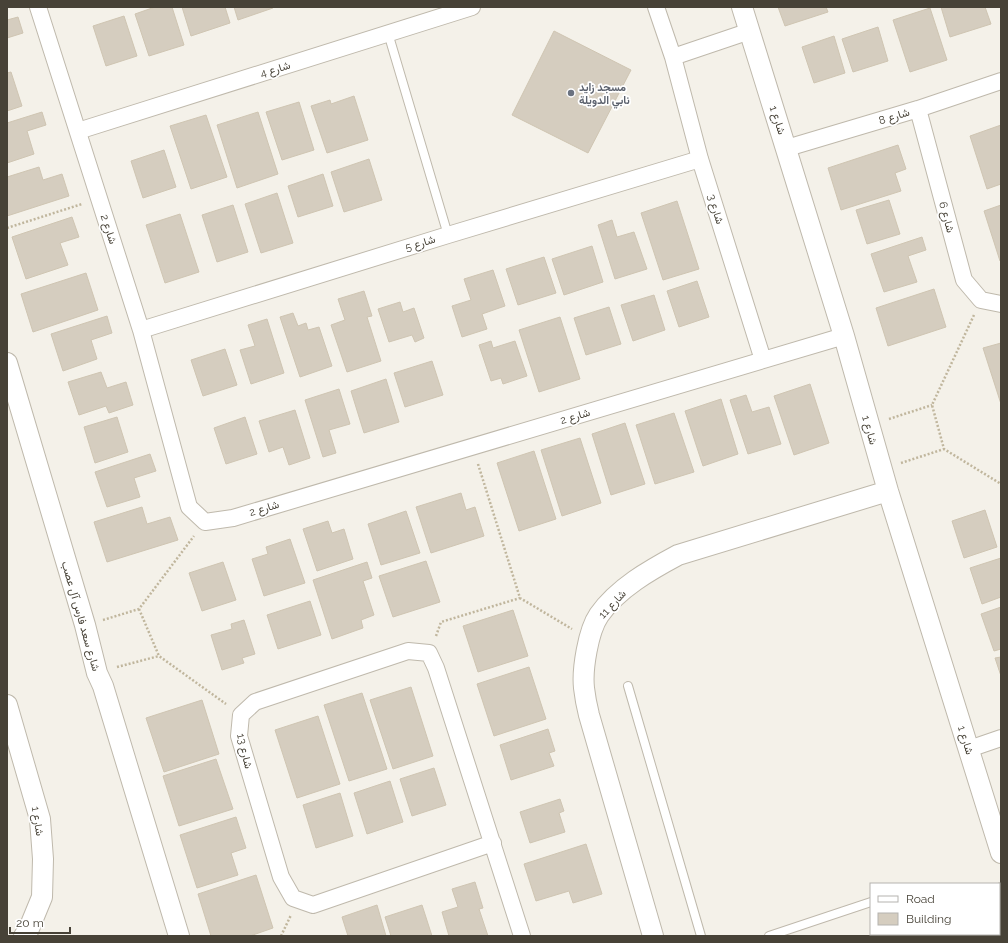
<svg xmlns="http://www.w3.org/2000/svg" width="1008" height="943" viewBox="0 0 1008 943" font-family="Raleway,Vazirmatn,sans-serif">
  <rect width="100%" height="100%" fill="#f4f1e9"/>
  <path fill="#d5cdbf" stroke="#cfc5b2" d="M155,7H172L184,45L149,56L135,14Z
    M182,7H225L230,23L191,36Z
    M234,7H272L273,8L238,20Z
    M778,7H826L828,12L785,26Z
    M941,7H985L991,24L950,37Z
    M930,8L947,60L910,72L893,20Z
    M124,16L137,56L106,66L93,26Z
    M18,17L23,33L7,38V20Z
    M878,27L888,61L853,72L842,39Z
    M554,31L631,70L588,153L512,115Z
    M834,36L845,73L814,83L802,47Z
    M11,72L22,106L7,111V73Z
    M354,96L368,140L327,153L311,106L330,100L331,104Z
    M299,102L314,150L282,160L266,112Z
    M42,112L46,125L27,131L34,154L7,163V123Z
    M258,112L278,174L237,188L217,125Z
    M206,115L227,177L191,189L170,126Z
    M1001,125V184L987,189L970,136Z
    M898,145L906,169L895,173L901,191L841,210L828,168Z
    M164,150L176,187L143,198L131,161Z
    M369,159L382,200L344,212L331,172Z
    M39,167L43,180L62,174L69,196L7,216V177Z
    M323,174L333,206L298,217L288,186Z
    M277,193L293,243L261,253L245,204Z
    M889,200L900,234L867,244L856,210Z
    M677,201L699,269L663,280L641,213Z
    M233,205L248,252L217,262L202,215Z
    M1001,205V261H1000L984,211Z
    M180,214L199,272L165,283L146,225Z
    M72,217L79,237L60,243L68,265L26,279L12,237Z
    M612,220L617,237L634,232L647,269L615,279L598,225Z
    M922,237L926,250L908,256L917,282L884,292L871,254Z
    M592,246L603,282L564,295L552,259Z
    M544,257L556,293L518,305L506,269Z
    M493,270L505,306L482,314L487,329L462,337L452,306L471,300L464,279Z
    M86,273L98,310L33,332L21,294Z
    M697,281L709,317L679,327L667,291Z
    M934,289L946,327L888,346L876,308Z
    M364,291L372,316L367,317L381,361L347,372L331,325L345,320L338,299Z
    M654,295L665,330L633,341L621,305Z
    M400,302L403,312L414,308L424,338L415,342L412,335L389,342L378,309Z
    M609,307L621,344L586,355L574,318Z
    M293,313L298,326L306,323L308,330L319,327L332,366L300,377L280,317Z
    M107,316L112,333L91,340L97,359L63,371L51,334Z
    M560,317L580,379L539,392L519,330Z
    M267,319L284,373L251,384L240,350L255,346L248,325Z
    M491,341L493,348L515,341L527,376L503,384L501,378L491,381L479,345Z
    M1001,343V404L983,348Z
    M225,349L237,385L203,396L191,360Z
    M432,361L443,395L405,407L394,373Z
    M101,372L107,388L126,382L133,405L109,413L106,406L79,415L68,382Z
    M386,379L399,422L364,433L351,391Z
    M810,384L829,443L794,455L774,396Z
    M339,389L350,424L329,430L336,453L323,457L305,400Z
    M746,395L752,412L769,407L781,444L748,454L730,400Z
    M721,399L738,454L703,466L685,411Z
    M295,410L310,458L289,465L283,447L269,452L259,421Z
    M674,413L694,472L655,484L636,425Z
    M117,417L128,452L95,463L84,427Z
    M245,417L257,454L226,464L214,428Z
    M625,423L645,484L611,495L592,434Z
    M580,438L601,503L562,516L541,450Z
    M534,451L556,519L519,531L497,463Z
    M150,454L156,471L134,478L140,497L107,507L95,472Z
    M461,493L466,510L475,507L484,536L431,553L416,507Z
    M142,507L147,524L170,517L178,540L107,562L94,522Z
    M985,510L997,547L964,558L952,521Z
    M406,511L420,553L381,565L368,524Z
    M328,521L332,533L344,529L353,559L317,571L303,529Z
    M290,539L305,583L264,596L252,559L268,554L266,547Z
    M1001,558V597L982,604L970,568Z
    M426,561L440,602L393,617L379,576Z
    M223,562L236,600L202,611L189,573Z
    M367,562L372,578L363,581L374,615L361,620L363,628L332,639L313,580Z
    M310,601L321,635L278,649L267,615Z
    M1001,607V649L994,651L981,614Z
    M513,610L528,656L478,672L463,626Z
    M244,620L255,654L242,658L244,663L222,670L211,635L232,629L231,624Z
    M1001,657V676L995,658Z
    M529,667L546,719L494,736L477,684Z
    M411,687L433,756L393,769L370,700Z
    M362,693L387,769L349,781L324,705Z
    M202,700L219,754L164,772L146,718Z
    M318,716L340,784L297,798L275,730Z
    M548,729L555,751L549,753L554,766L511,780L500,745Z
    M216,759L233,809L179,826L163,776Z
    M434,768L446,805L412,816L400,779Z
    M390,781L403,822L367,834L354,793Z
    M340,793L353,836L316,848L303,805Z
    M560,799L564,811L559,813L565,832L530,843L520,812Z
    M236,817L246,848L231,853L238,875L197,888L180,835Z
    M586,844L602,894L573,903L569,891L536,901L524,864Z
    M256,875L273,928L250,936H211L198,894Z
    M475,882L483,908L479,909L488,936H449L442,912L458,907L452,889Z
    M377,905L386,936H348L342,917Z
    M422,905L432,936H391L385,917Z"/>
  <g fill="none" stroke-linecap="round" stroke-linejoin="round">
    <defs>
      <path id="service" d="M388,33L448,235
        M628,686L701,936
        M999,888L1001,887
        M999,909H1001
        M769,936L871,902
        M951,936V934"/>
      <path id="minor" d="M38,7L141,330L189,507L205,522L233,518L844,336
        M656,7L673,57L700,159L763,360
        M673,57L750,31
        M918,109L964,280L981,300L1001,304
        M78,131L472,7
        M787,148L918,109L1001,81
        M141,330L448,235L700,159
        M969,749L1001,738
        M493,843L313,905L293,898L281,877L239,736L241,715L255,702L408,651L429,653L436,668L522,936"/>
      <path id="tertiary" d="M742,7L844,336L888,491L1001,853
        M7,363L85,625L97,673L103,686L179,936
        M7,705L40,819L43,859L42,897L28,931L24,936
        M653,936L589,715C587,707 585,697 584,688C582,670 588,631 599,615C618,588 650,570 678,555L888,491"/>
    </defs>
    <use href="#service" stroke="#bfb9ac" stroke-width="10"/>
    <use href="#minor" stroke="#bfb9ac" stroke-width="18"/>
    <use href="#tertiary" stroke="#bfb9ac" stroke-width="22"/>
    <path stroke="#c0b69d" stroke-width="2.5" stroke-dasharray="2 2" stroke-linecap="butt" d="M7,228L82,204
      M974,315L932,405L944,449L1001,484
      M889,419L932,405
      M901,463L944,449
      M478,464L520,598L572,629
      M139,609L159,656L226,704
      M103,620L139,609L194,536
      M436,636L441,622L520,598
      M117,667L159,656
      M281,936L291,915"/>
    <use href="#service" stroke="#fff" stroke-width="8"/>
    <use href="#minor" stroke="#fff" stroke-width="16"/>
    <use href="#tertiary" stroke="#fff" stroke-width="20"/>
  </g>
  <circle fill="#6b7280" stroke="#fff" stroke-width="1.5" cx="571" cy="93" r="4"/>
  <g text-anchor="middle" stroke-width="3.5" stroke-linejoin="round" paint-order="stroke">
    <g font-size="11" fill="#474237" stroke="#fff">
      <text transform="translate(275 69) rotate(-17)" y="4">شارع 4</text>
      <text transform="translate(894 116) rotate(-17)" y="4">شارع 8</text>
      <text transform="translate(778 120) rotate(72)" y="4">شارع 1</text>
      <text transform="translate(716 209) rotate(73)" y="4">شارع 3</text>
      <text transform="translate(947 217) rotate(75)" y="4">شارع 6</text>
      <text transform="translate(109 229) rotate(72)" y="4">شارع 2</text>
      <text transform="translate(420 243) rotate(-17)" y="4">شارع 5</text>
      <text transform="translate(575 416) rotate(-17)" y="4">شارع 2</text>
      <text transform="translate(870 430) rotate(74)" y="4">شارع 1</text>
      <text transform="translate(264 508) rotate(-17)" y="4">شارع 2</text>
      <text transform="translate(612 604) rotate(-47)" y="4">شارع 11</text>
      <text transform="translate(81 616) rotate(74)" y="4">شارع سعد فارس آل عصب</text>
      <text transform="translate(966 740) rotate(73)" y="4">شارع 1</text>
      <text transform="translate(245 751) rotate(77)" y="4">شارع 13</text>
      <text transform="translate(38 821) rotate(81)" y="4">شارع 1</text>
    </g>
    <g font-size="11" font-weight="bold" fill="#5b616d" stroke="#fff" text-anchor="start">
      <text x="579" y="91">مسجد زايد<tspan x="579" dy="13">نابي الدويلة</tspan></text>
    </g>
  </g>
  <rect width="1008" height="943" fill="none" stroke="#474237" stroke-width="16"/>
  <rect x="870" y="883" width="130" height="52" fill="#ffffff" stroke="#b5b3af"/>
  <rect x="878" y="896" width="20" height="6" fill="#ffffff" stroke="#b5b3af"/>
  <text x="906" y="903" font-size="12" fill="#474237">Road</text>
  <rect x="878" y="913" width="20" height="12" fill="#d5cdbf" stroke="#b5b3af"/>
  <text x="906" y="923" font-size="12" fill="#474237">Building</text>
  <path d="M10 927v6h60v-6" fill="none" stroke="#474237" stroke-width="2"/>
  <text x="16" y="927" font-size="12" fill="#474237" stroke="#ffffff" stroke-width="3" paint-order="stroke">20 m</text>
</svg>
